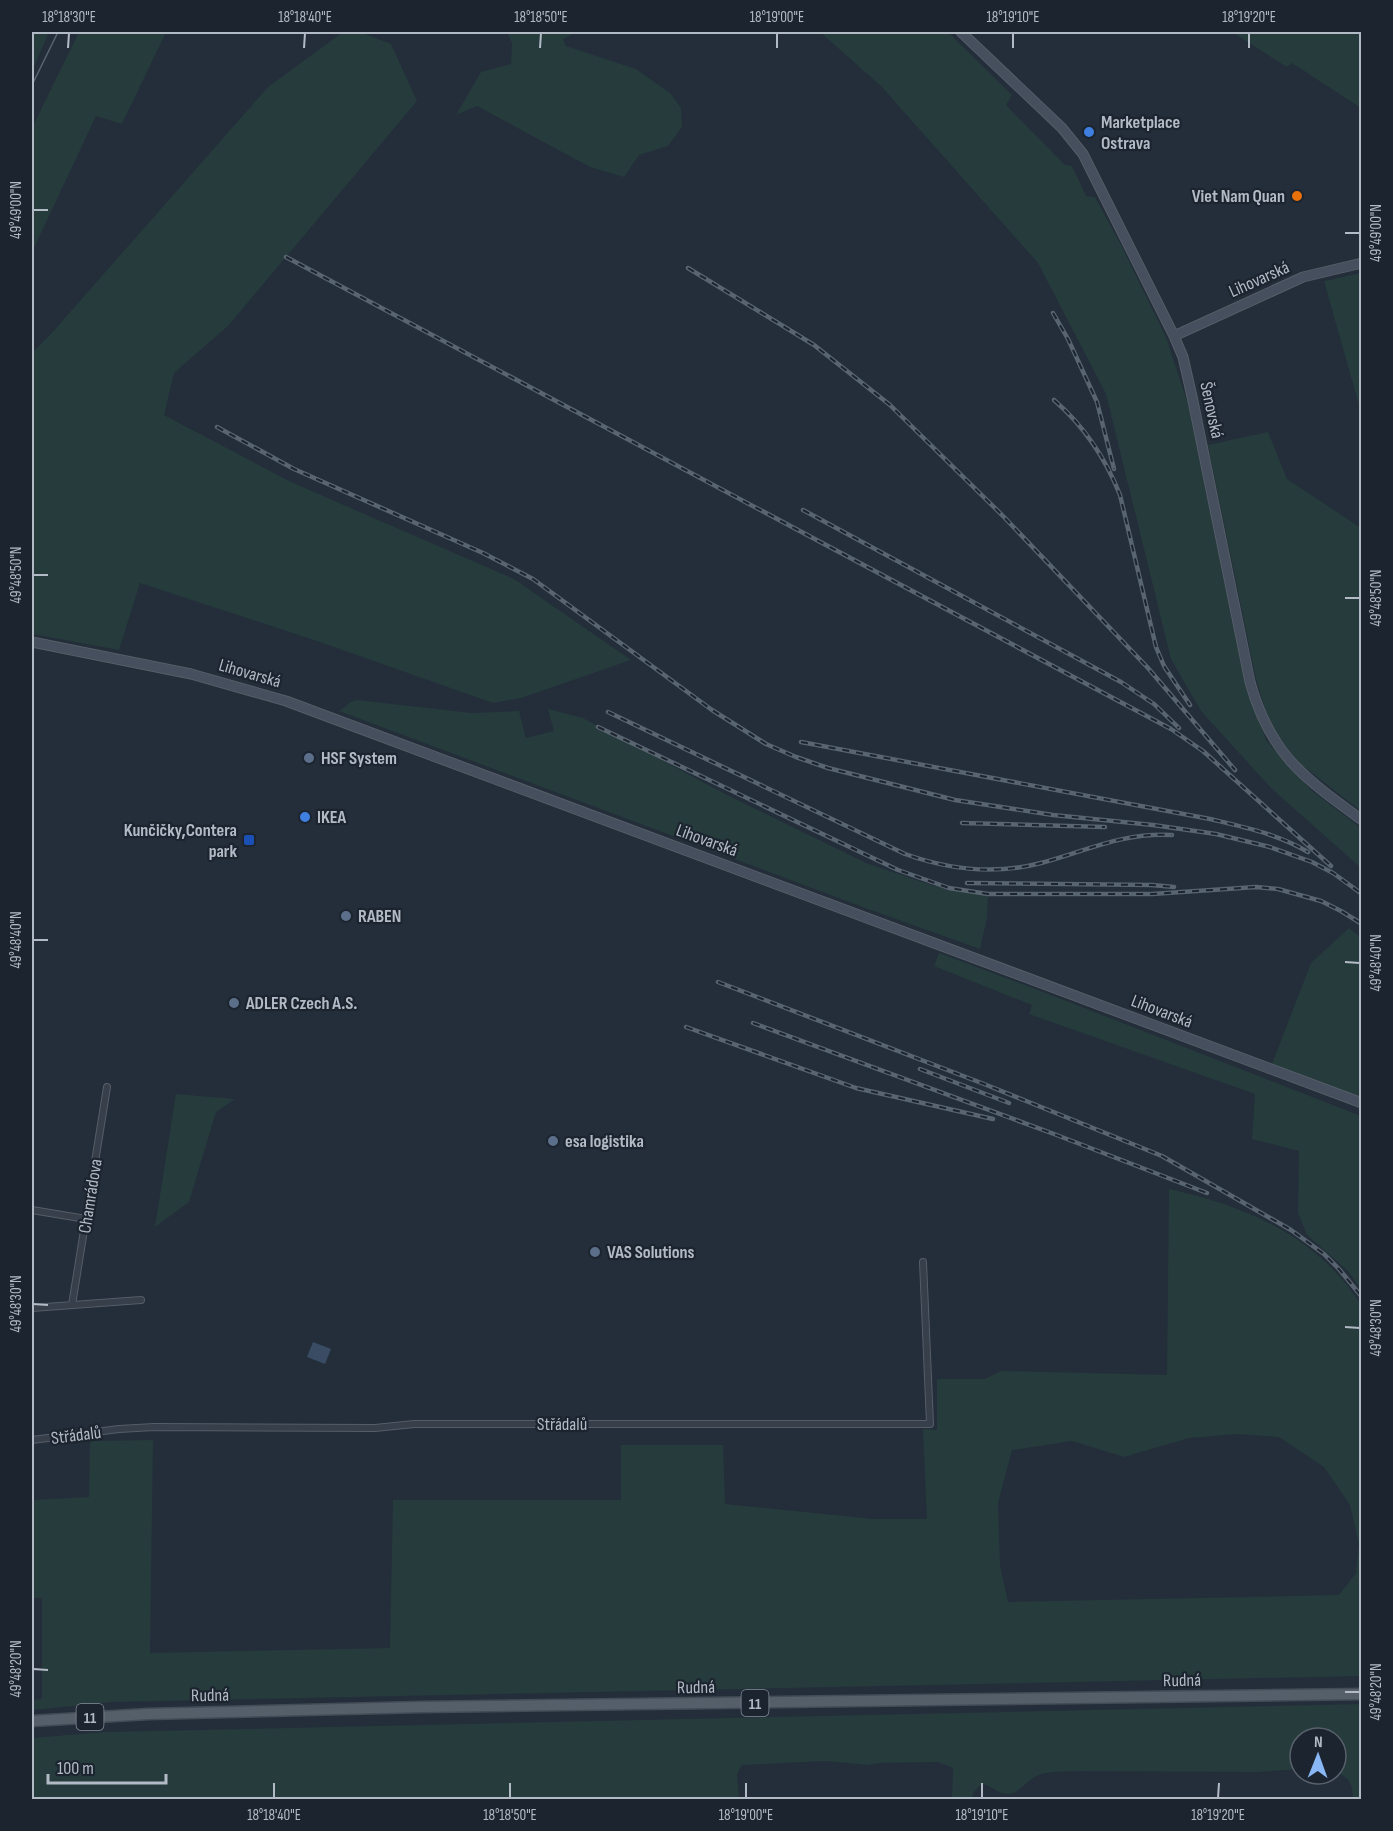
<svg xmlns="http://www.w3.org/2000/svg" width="1393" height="1831" viewBox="0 0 1393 1831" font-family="'Sofia Sans Condensed',sans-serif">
  <rect width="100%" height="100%" fill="#232e3a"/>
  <path fill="#263b3c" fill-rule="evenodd" d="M32,32H49L32,71Z
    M79,32H166L122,124L96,116L32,252V128Z
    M343,32H360L391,44L417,101L228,326L174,373L164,415L291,482L514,579L631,660L521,698L493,703L317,641L140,583L119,650L32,634V353L50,335L268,87Z
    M507,32H577L563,39L566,46L636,69L670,93L681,108L682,127L668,146L639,155L624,177L590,167L477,106L456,115L481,72L511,64L512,43Z
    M820,32H948L1012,95L1006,105L1065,165L1072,166L1086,196L1095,197L1121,245L1166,337L1188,404L1242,670L1266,740L1311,790L1361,828V868L1271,788L1201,711L1171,659L1106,394L1038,263L881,86Z
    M1232,32H1361V108L1292,63L1287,67Z
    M1361,273H1362L1361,412L1324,281Z
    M1268,432L1287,479L1358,526L1361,527V811L1299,763L1270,725L1256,679L1208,445Z
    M357,700L471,713L519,711L526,738L554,731L548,709L583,718L727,795L866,863L934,886L988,894L987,918L980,949L868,909L339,711L351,702Z
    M1349,928L1361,938V1098L1272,1064L1311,963Z
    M939,953L1038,990L1361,1116V1290L1349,1272L1307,1235L1298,1213L1299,1151L1252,1139L1255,1094L1029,1014L1032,1005L934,966Z
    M176,1094L235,1099L216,1112L189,1202L155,1227Z
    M1169,1189C1244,1205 1319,1237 1361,1305V1676L113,1702L32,1710V1700L42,1699V1598H32V1500L89,1497L90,1441L153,1440L150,1653L390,1648L393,1500H621V1445H723L725,1504L874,1519H927L923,1429L937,1430V1379H985L1001,1371L1167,1375ZM1237,1434L1279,1437L1324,1467L1350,1505L1359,1544L1356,1573L1339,1595L1008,1602L1000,1566L998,1503L1012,1450L1072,1441L1124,1457L1189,1438Z
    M1361,1704V1799H1353C1353,1786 1350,1777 1336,1772V1738H1300V1769L1257,1772L1074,1771C1062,1772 1047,1771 1036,1776C1026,1781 1019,1794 1008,1794C997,1794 991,1784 981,1784L973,1793L972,1800L952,1799L953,1768L938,1762L879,1763L868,1765L826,1761L742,1765L737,1774L739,1800L32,1799V1738L106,1732Z"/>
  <path fill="#394c63" d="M313,1342L331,1349L325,1364L307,1357Z"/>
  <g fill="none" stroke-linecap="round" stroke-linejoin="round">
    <defs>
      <path id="street" d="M32,1210L86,1219
        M72,1305L107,1087
        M32,1308L141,1300
        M32,1440L119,1429L154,1427L375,1428L414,1424H930L923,1262"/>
      <path id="secondary" d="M961,32L1062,128L1083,154L1174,336L1183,357L1193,401L1250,682C1270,754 1303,777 1362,820
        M1174,336L1303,277L1362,263
        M32,642L191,674L286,701L1362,1103"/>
      <path id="primary" d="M32,1721L148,1714L421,1707L1362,1694"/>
    </defs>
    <use href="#street" stroke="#555d68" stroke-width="8"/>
    <use href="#secondary" stroke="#555d68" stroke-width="11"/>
    <use href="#primary" stroke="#434b56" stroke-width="13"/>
    <use href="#street" stroke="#373f4a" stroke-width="6"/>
    <use href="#secondary" stroke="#454f5d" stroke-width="9"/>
    <use href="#primary" stroke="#555f6a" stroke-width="10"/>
    <path stroke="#596471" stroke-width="1.5" d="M32,85L58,32"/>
    <defs>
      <path id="rail" d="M286,257L1171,729L1203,751L1331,866
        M688,268L814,345L890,405L1003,516L1148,668L1235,770
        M1053,313L1068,339L1097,402L1114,469
        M1054,400C1085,427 1105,457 1120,495L1156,647L1164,666L1190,705
        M217,427L294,469L483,553L533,579L712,710L766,744L796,757L828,768L955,800L1053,815L1153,825L1216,834L1270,847L1312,862L1333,873L1362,894
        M803,510L1121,682L1154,704L1179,728
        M608,712L905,854C950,870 995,875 1041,863C1086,851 1123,832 1172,835
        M598,727L898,870L949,888L988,894H1152L1256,887L1278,889L1321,901L1341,911L1362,924
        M801,742L1210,819C1244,827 1278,834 1308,852
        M962,823L1105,827
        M967,883L1152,885L1174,887
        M718,982L984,1084L1162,1156L1291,1230L1324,1254L1339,1269L1362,1297
        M753,1023L1054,1134L1207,1193
        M686,1027L856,1088L993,1119
        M920,1069L1009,1103"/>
    </defs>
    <use href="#rail" stroke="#596471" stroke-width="4.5"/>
    <use href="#rail" stroke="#1c252f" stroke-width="2" stroke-dasharray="7" stroke-linecap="butt"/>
  </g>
  <path fill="none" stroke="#b2bac6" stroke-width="2" d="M68,48L69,33M304,48L305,33M540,48L541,33M777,48V33M1013,48V33M1249,48V33M33,210H48M1345,233H1360M33,575H48M1345,598H1360M33,940H48M1345,962L1360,963M33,1304L48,1305M1345,1327L1360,1328M33,1669L48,1670M1345,1692H1360M274,1798V1783M510,1798V1783M746,1798V1783M982,1798V1783M1218,1798L1219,1783"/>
  <g fill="#3f7fe0" stroke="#1c252f" stroke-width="2">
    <circle cx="1089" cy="132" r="6"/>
    <circle cx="305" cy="817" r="6"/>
  </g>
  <circle fill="#e8710a" stroke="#1c252f" stroke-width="2" cx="1297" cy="196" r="6"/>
  <g fill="#5c6f8a" stroke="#1c252f" stroke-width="2">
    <circle cx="309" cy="758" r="6"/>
    <circle cx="346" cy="916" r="6"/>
    <circle cx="234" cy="1003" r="6"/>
    <circle cx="553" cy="1141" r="6"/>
    <circle cx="595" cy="1252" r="6"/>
  </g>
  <rect fill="#1a4fb4" stroke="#1c252f" stroke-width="2" x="243" y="834" width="12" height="12" rx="3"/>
  <g text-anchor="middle" stroke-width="4.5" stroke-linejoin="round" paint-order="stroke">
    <g fill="#1c252f" stroke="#858d99" stroke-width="1.5">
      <rect x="741.5" y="1690" width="27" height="26" rx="4.5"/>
      <rect x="76.5" y="1704" width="27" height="26" rx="4.5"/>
    </g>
    <g font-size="16" font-weight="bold" fill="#b2bac6">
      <text x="755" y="1709">11</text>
      <text x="90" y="1723">11</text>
    </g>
    <g font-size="18" font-weight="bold" fill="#b2bac6" stroke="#1c252f" text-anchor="start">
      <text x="1101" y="128">Marketplace<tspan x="1101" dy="21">Ostrava</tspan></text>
      <text x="1285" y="202" text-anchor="end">Viet Nam Quan</text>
      <text x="321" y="764">HSF System</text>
      <text x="317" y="823">IKEA</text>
      <text x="237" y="836" text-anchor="end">Kunčičky,Contera<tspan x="237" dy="21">park</tspan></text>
      <text x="358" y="922">RABEN</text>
      <text x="246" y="1009">ADLER Czech A.S.</text>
      <text x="565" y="1147">esa logistika</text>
      <text x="607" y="1258">VAS Solutions</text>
    </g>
    <g font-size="18" fill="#b2bac6" stroke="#1c252f">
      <text transform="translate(1259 279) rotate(-24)" y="6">Lihovarská</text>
      <text transform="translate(1212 410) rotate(78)" y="6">Šenovská</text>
      <text transform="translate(250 673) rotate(16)" y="6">Lihovarská</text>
      <text transform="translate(707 840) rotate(20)" y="6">Lihovarská</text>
      <text transform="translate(1162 1011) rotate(21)" y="6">Lihovarská</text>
      <text transform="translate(90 1196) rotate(-81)" y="6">Chamrádova</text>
      <text x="562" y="1430">Střádalů</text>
      <text transform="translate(76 1435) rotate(-7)" y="6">Střádalů</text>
      <text transform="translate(1182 1680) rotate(-1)" y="6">Rudná</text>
      <text transform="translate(696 1687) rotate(-1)" y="6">Rudná</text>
      <text transform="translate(210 1695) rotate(-1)" y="6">Rudná</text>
    </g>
  </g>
  <rect width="1393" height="1831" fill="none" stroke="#1c252f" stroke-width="66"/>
  <g transform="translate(1318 1756) rotate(1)"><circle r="28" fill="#1c252f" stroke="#58616b" stroke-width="1.5"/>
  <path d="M0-4.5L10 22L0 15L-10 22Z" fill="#89b6f4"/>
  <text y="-9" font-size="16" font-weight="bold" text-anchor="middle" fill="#b2bac6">N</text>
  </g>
  <path d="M48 1774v9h118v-9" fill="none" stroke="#b2bac6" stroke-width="3"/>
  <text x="57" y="1774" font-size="18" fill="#b2bac6" stroke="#1c252f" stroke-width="4.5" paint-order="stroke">100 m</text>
  <rect x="33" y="33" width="1327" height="1765" fill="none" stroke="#b2bac6" stroke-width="2"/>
  <g font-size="15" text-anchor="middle" fill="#b2bac6">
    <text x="69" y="22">18°18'30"E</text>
    <text x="305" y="22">18°18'40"E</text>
    <text x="541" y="22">18°18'50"E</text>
    <text x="777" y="22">18°19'00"E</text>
    <text x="1013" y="22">18°19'10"E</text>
    <text x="1249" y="22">18°19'20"E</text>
    <text transform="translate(16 210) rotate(-90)" y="5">49°49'00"N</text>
    <text transform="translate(1376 233) rotate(-90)" y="5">49°49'00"N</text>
    <text transform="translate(16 575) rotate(-90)" y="5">49°48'50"N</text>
    <text transform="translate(1376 598) rotate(-90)" y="5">49°48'50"N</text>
    <text transform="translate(16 940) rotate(-90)" y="5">49°48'40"N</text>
    <text transform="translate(1376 963) rotate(-90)" y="5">49°48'40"N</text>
    <text transform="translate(16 1304) rotate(-90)" y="5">49°48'30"N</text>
    <text transform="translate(1376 1328) rotate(-90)" y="5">49°48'30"N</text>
    <text transform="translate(16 1669) rotate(-90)" y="5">49°48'20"N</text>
    <text transform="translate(1376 1692) rotate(-90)" y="5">49°48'20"N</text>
    <text x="274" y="1820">18°18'40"E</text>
    <text x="510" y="1820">18°18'50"E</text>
    <text x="746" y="1820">18°19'00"E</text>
    <text x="982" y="1820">18°19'10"E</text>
    <text x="1218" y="1820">18°19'20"E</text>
  </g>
</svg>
